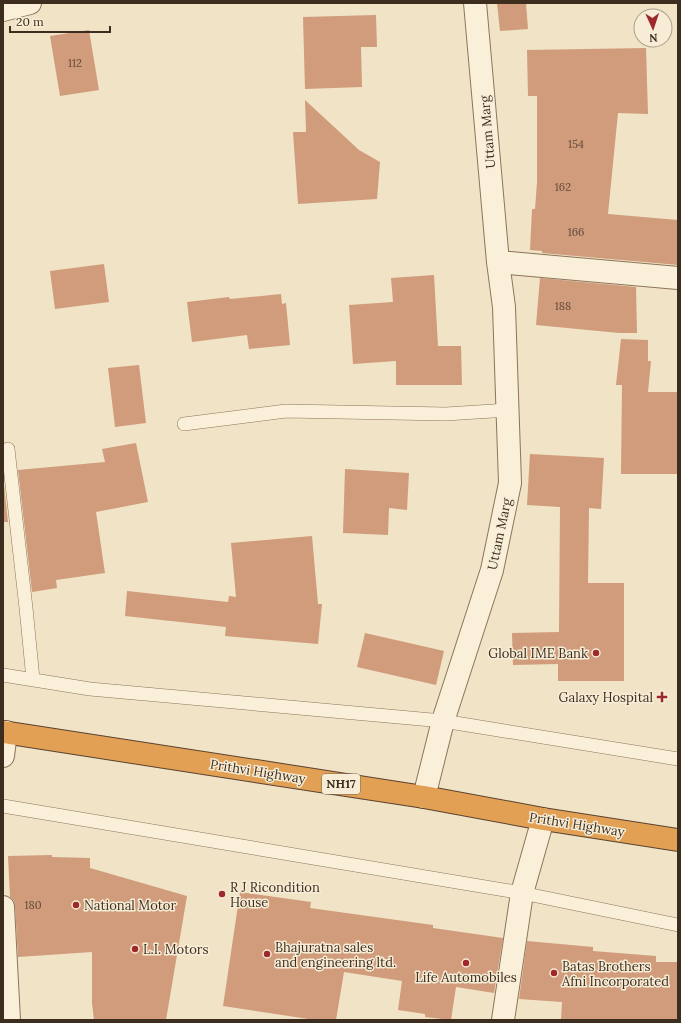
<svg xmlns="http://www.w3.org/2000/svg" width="681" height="1023" viewBox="0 0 681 1023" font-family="Lora,serif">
  <rect width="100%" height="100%" fill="#f0e3c6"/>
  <path fill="#d09c7b" d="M497,3H526L528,29L500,31Z
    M376,15L377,47H361L362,87L305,89L303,17Z
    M89,30L99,90L60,96L50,36Z
    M646,48L648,114L618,113L608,214L678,220V265L542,253V251L530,250L532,209H535L537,182V96H528L527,50Z
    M305,100L359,150L380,162L377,199L298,204L293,132H306Z
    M104,264L109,302L55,309L50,271Z
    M434,275L438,346H461L462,385H396V361L353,364L349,305L393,302L391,278Z
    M540,278L636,287L637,333H619L536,325Z
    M281,294L282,304L286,303L290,345L249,349L247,335L192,342L187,302L229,297L230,299Z
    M621,339L648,340V361H651L648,392H678V474H621L622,385H616Z
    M139,365L146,423L115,427L108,368Z
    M136,443L148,502L96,512L105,573L56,580L57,588L32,592L18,470L105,462L102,449Z
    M530,454L604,458L601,509L589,508L588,583H624V681H558V664L513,665L512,633L559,632L560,507L527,505Z
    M345,469L409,473L407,510L389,508L388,535L343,533Z
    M3,476L8,522H3Z
    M312,536L318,604H322L318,644L225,636L226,627L125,616L127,591L228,602L229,596L236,597L231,543Z
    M365,633L444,651L436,685L357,667Z
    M52,855V857L90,858V868L187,896L166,1020H94L92,1003V952L18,957L15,906L14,901L10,897L8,856Z
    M240,892L311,902L310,908L433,925V928L503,938L494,993L456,987L451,1020L425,1017V1014L398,1010L402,981L344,972L336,1020H315L223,1006Z
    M527,941L593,947V951L656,956V962H678V1020H561L562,1002L519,999Z"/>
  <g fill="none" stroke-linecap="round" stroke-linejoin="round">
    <defs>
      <path id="lane" d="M184,424L286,411L446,414L508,410
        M8,449L26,608L33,679
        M3,675L90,689L443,721L678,759
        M3,806L522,893L678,925"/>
      <path id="street" d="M3,10L30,3
        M498,262L678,278
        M3,756L6,732
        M424,797L443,721L492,570L510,483L504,307L498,262L475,3
        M3,907L9,1020
        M503,1020L522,893L543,819"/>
      <path id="highway" d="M3,732L424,797L543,819L678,840"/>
    </defs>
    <use href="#lane" stroke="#8d745b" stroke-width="14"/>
    <use href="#street" stroke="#8d745b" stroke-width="24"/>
    <use href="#highway" stroke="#5b422f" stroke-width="24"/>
    <use href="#lane" stroke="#faf0da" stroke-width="13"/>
    <use href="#street" stroke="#faf0da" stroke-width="22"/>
    <use href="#highway" stroke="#e2a054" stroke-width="22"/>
  </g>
  <g fill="#9f282c" stroke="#f7edd6" stroke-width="1.5">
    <circle cx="596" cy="653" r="4"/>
    <path d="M660 691h4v4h4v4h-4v4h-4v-4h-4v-4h4z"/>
    <circle cx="222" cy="894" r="4"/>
    <circle cx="76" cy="905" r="4"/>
    <circle cx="135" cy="949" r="4"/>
    <circle cx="267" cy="954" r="4"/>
    <circle cx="466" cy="963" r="4"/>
    <circle cx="554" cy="973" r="4"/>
  </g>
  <g text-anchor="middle" stroke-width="3" stroke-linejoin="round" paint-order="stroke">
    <g font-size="11" fill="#624936">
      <text x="75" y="67">112</text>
      <text x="576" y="148">154</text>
      <text x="563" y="191">162</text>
      <text x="576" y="236">166</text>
      <text x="563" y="310">188</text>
      <text x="33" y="909">180</text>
    </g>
    <rect fill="#f7edd6" stroke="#756756" stroke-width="1" x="322" y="774" width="38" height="20" rx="3"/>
    <g font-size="12" font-weight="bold" fill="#3d2d1f">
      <text x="341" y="788">NH17</text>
    </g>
    <g font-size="13" fill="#3d2d1f" stroke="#f7edd6">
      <text transform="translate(487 132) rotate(-95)" y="5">Uttam Marg</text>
      <text transform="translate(499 534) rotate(-78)" y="5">Uttam Marg</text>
      <text transform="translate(258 771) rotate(9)" y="5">Prithvi Highway</text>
      <text transform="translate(577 824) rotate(9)" y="5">Prithvi Highway</text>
    </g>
    <g font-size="13" fill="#3d2d1f" stroke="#f7edd6" text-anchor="start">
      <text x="588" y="658" text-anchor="end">Global IME Bank</text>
      <text x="653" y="702" text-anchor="end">Galaxy Hospital</text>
      <text x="230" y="892">R J Ricondition<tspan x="230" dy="15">House</tspan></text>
      <text x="84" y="910">National Motor</text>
      <text x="275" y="952">Bhajuratna sales<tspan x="275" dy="15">and engineering ltd.</tspan></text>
      <text x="143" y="954">L.I. Motors</text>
      <text x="562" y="971">Batas Brothers<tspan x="562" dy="15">Afni Incorporated</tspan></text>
      <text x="466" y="982" text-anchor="middle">Life Automobiles</text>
    </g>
  </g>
  <rect width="681" height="1023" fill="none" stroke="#3d2d1f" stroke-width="8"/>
  <g transform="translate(653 28) rotate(177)"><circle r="19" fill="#f7edd6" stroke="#ada08d"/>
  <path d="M0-3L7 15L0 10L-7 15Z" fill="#9f282c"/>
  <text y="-6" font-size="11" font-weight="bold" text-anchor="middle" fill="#3d2d1f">N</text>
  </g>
  <path d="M10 26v6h100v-6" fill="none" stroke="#3d2d1f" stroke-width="2"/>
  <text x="16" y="26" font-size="12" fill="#3d2d1f" stroke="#f7edd6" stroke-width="3" paint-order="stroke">20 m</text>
</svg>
